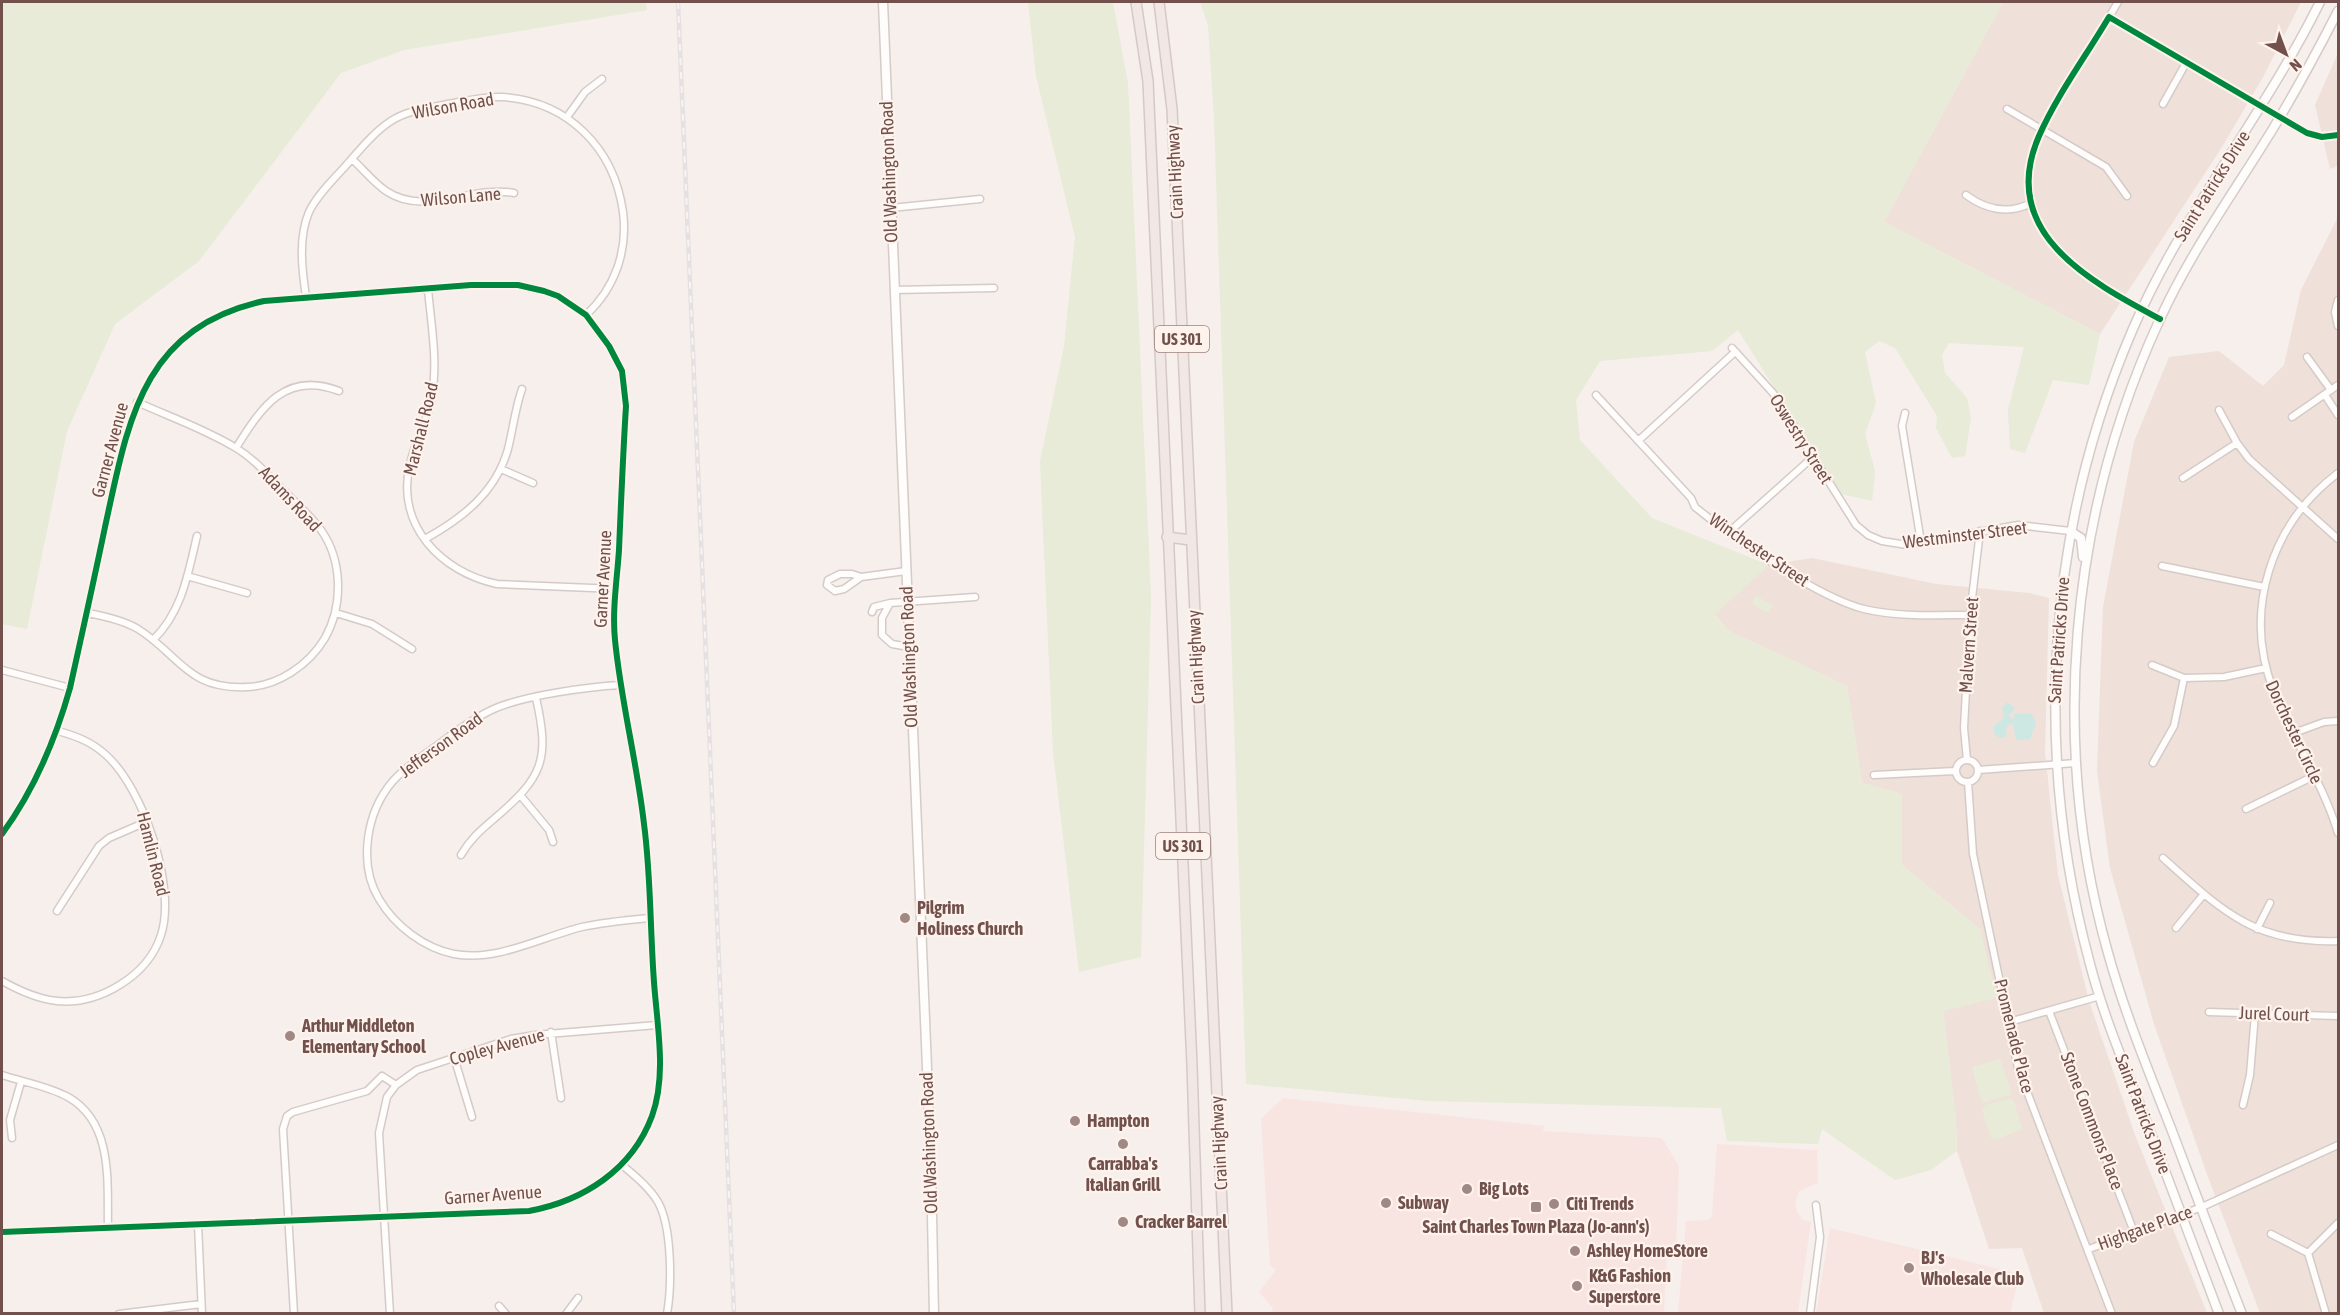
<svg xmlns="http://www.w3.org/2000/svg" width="2340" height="1315" viewBox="0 0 2340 1315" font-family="'Asap Condensed',sans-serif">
  <rect width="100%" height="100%" fill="#f6efeb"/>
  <path fill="#efe0d9" d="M2003,2H2301L2263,77L2222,147L2100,334L1884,222Z
    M2338,53V166L2330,169L2315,105Z
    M2338,217V1313H2260L2208,1177L2154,1024L2110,868L2097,771L2103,607L2134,442L2169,357L2219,351L2263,386L2284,365L2301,290Z
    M1812,558L1936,584L2029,593L2049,598L2045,752L2058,875L2089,1001L2135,1135L2207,1313H2044L2022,1248L1989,1249L1957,1151L1956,1120L1943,1011L1980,929L1902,865V794L1862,783L1847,686L1729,631L1714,614L1769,565Z"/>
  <path fill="#f8e5e2" d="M1283,1098L1544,1126L1543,1131L1662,1138L1679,1166L1676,1251H1667L1664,1313H1271L1273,1308L1259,1292L1276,1270L1270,1265L1261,1119Z
    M1717,1144L1817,1150L1818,1183L1799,1191L1795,1203L1797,1212L1803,1220L1811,1222L1798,1313H1678L1686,1221L1708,1220L1712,1216Z
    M1830,1228L2020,1274L2010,1313H1816Z"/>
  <path fill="#e7ebd7" d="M2,2H646L647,10L404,50L341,73L199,261L115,324L67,431L27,629L2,624Z
    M1028,2H1113L1128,83L1151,597L1141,957L1079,972L1053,752L1040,461L1064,346L1075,237L1036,76Z
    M1200,2H2003L1884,222L2100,334L2089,385L2053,380L2025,453L2010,449L2008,410L2024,347L1949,343L1942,355L1945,373L1967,398L1971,418L1965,456L1952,458L1936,428L1937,416L1895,348L1879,341L1865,352L1876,403L1865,434L1875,471L1872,501L1841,494L1738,330L1712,351L1600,361L1576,400L1580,440L1652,518L1769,565L1714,615L1729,631L1847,686L1862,783L1902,794V865L1980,929L1997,998L1943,1011L1956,1120L1957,1151L1931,1170L1895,1180L1822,1129L1818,1144L1727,1141L1721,1108L1428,1101L1246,1084L1214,117L1208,25Z
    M1756,596L1773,605L1768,613L1752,604Z
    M2000,1059L2011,1091L2010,1095L1984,1102L1981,1100L1972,1069L1974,1066Z
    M2011,1098L2014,1101L2022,1129L1995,1140L1991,1138L1982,1110L1985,1105Z"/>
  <path fill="#cde7e3" d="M2007,702L2015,708L2009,715L2011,719H2014V714H2032L2036,723L2030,739L2016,740L2013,723L2007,726L2006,737L2000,738L1994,734V726L2004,718L2002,708Z"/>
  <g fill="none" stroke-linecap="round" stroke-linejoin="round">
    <defs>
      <path id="minor" d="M2109,17L2118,2
        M2163,104L2186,63
        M2007,109L2106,167L2127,196
        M567,117L585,92L602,79
        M352,159C363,169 373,182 386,191C424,217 472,185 514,193
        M1966,195C1985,209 2008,215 2031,203
        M891,208L980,199
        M428,289C431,324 438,360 432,395C429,420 415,440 410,464C395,525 441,572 497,584L616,589
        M894,290L994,288
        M306,297C302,270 298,238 309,212C316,197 329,184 340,172C356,155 371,134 391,121C408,110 429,108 448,104C466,101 484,96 502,97C567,101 614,147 623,212C628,251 615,288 586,315
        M2338,300L2335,312L2338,326
        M2160,319C2089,281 1997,232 2039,136C2057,95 2086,56 2109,17L2307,133L2322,137L2338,135
        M1732,348L1773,393L1856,525L1868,535L1882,541L1907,545L2018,525L2070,531
        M2307,357L2331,390
        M1596,395L1691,498L1695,507C1734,539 1817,597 1864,609C1897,617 1936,615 1970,615
        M2325,395L2338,415
        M2219,410L2237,443L2249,459L2338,539
        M1905,413L1902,426L1921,542
        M2292,417L2338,385
        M1638,441L1735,352
        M236,448C261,408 285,370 339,391
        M501,469L533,483
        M2338,473C2271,524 2242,611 2274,692C2293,740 2323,783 2338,833
        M2183,478L2237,443
        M1729,532L1813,457
        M425,539C463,518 496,492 508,449C513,429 515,409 522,389
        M2162,566L2264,587
        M852,574L861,577L844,589L835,591L827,585L828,580L840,574Z
        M187,576L247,593
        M861,577L906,571
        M872,612L874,607L890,603
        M87,613C104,616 123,620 138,629C180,655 187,690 247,687C278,686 309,665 325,638C343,606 343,561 321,530C310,515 296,503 283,490C268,475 254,459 236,448C205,429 170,417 137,402
        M336,613L372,624L412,649
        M153,640C182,612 188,574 197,536
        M909,647L892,644L882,635V618L890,603L975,597
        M2152,665L2184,678L2224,677L2266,668
        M2,670L70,688
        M621,685C586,687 528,695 496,708C477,716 459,729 443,741C426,754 407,765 393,781C366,812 358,864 379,899C395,926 424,948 454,954C497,962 541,937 582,927C604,922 627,920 649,918
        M2294,733L2324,722L2338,721
        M1956 771a11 11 0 1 1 22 0a11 11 0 1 1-22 0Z
        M1967,760L1964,728L1970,615L1980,531
        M2153,763L2174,726L2184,678
        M1978,770L2076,763
        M1874,775L1955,771
        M1968,782L1973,854L2018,1068L2112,1314
        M521,796L549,830L553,842
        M2246,809L2314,776
        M2,834C35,789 55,741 70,688C82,634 94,580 105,527C128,422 141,328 264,301L471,285H518L544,291L558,296L586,315L609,346L622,371L626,406C623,454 621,502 619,550C617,580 612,610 615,640C621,702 637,762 644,824C651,876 650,929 654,982C657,1025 667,1075 652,1116C632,1170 583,1201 529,1211L2,1232
        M461,855C470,839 481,830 495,818C543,777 550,760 536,698
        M2163,858C2222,911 2255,944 2338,941
        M57,911L99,846L109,838L146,822
        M2176,928L2204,894
        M2257,929L2270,903
        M2,981C18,990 37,999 57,1001C99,1005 148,976 161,935C177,887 143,788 106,755C92,742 76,736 58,731
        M2049,1011L2134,1232
        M2209,1012L2338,1016
        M2009,1022L2100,996
        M551,1032L561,1098
        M454,1057L472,1117
        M2,1075C23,1082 48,1086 68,1097C114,1123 107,1183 108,1228
        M2243,1105L2250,1075L2255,1014
        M12,1138L10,1120L21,1082
        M622,1165C635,1176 649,1187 658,1202C672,1227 672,1285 667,1314
        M198,1224L202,1314
        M2271,1234L2308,1253
        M2089,1249L2202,1207L2338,1145
        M499,1306L506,1314
        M119,1314L201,1304
        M294,1314L283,1129L287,1116L293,1112L367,1091L382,1076L396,1085
        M390,1314L379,1133L387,1097L396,1085L417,1070L511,1039L535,1035L657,1025
        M566,1314L578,1298
        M1810,1314L1820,1237L1816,1205
        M2326,1314L2308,1253L2338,1223"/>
      <path id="secondary" d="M883,2L931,1165L934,1314
        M2070,531L2081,538L2083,557
        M2219,1314C2193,1246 2167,1178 2142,1110C2123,1062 2103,1014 2090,964C2033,753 2046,532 2132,331C2182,214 2264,115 2320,2
        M2242,1314C2218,1253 2195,1192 2172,1131C2149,1072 2125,1014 2108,953C2049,745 2069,516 2160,319C2191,251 2235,191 2274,127C2297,89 2318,50 2338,11"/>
      <path id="trunk" d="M1136,2L1148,81L1192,1065L1200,1314
        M1159,2L1172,109L1227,1314
        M1167,537L1191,540
        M1182,841L1205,842"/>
    </defs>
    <use href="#minor" stroke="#d4cbc8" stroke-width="9"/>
    <use href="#secondary" stroke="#d5cbc8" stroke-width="11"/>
    <use href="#trunk" stroke="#d5c9c7" stroke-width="12"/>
    <use href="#minor" stroke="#fefdfc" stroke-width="6"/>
    <use href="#secondary" stroke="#fefdfc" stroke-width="8"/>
    <use href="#trunk" stroke="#f1e8e6" stroke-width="9"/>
    <defs>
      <path id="rail" d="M678,2L734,1314"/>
    </defs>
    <use href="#rail" stroke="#e3e1e4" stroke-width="4.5"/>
    <use href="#rail" stroke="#fef3ec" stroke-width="2" stroke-dasharray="7" stroke-linecap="butt"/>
    <defs>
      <path id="cycleway" d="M2160,319C2089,281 1997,232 2039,136C2057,95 2086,56 2109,17L2307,133L2322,137L2338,135
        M2,834C35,789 55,741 70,688C82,634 94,580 105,527C128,422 141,328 264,301L471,285H518L544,291L558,296L586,315L609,346L622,371L626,406C623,454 621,502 619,550C617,580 612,610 615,640C621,702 637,762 644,824C651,876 650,929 654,982C657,1025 667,1075 652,1116C632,1170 583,1201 529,1211L2,1232"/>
    </defs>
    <use href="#cycleway" stroke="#fef3ec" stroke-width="10"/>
    <use href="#cycleway" stroke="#00873e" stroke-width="6"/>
  </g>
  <g fill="#a08884" stroke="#fef3ec" stroke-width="2">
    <circle cx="905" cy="918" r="6"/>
    <circle cx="290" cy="1036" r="6"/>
    <circle cx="1075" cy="1121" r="6"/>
    <circle cx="1123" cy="1144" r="6"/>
    <circle cx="1467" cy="1189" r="6"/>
    <circle cx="1386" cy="1203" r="6"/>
    <circle cx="1554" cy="1204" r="6"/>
    <rect x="1530" y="1201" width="12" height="12" rx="3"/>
    <circle cx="1123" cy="1222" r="6"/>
    <circle cx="1575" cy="1251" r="6"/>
    <circle cx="1909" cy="1268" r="6"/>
    <circle cx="1577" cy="1286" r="6"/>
  </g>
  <g text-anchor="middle" stroke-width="4.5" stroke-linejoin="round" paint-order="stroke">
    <g fill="#fef3ec" stroke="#9c827d" stroke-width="1.5">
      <rect x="1155" y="326" width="54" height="26" rx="4.5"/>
      <rect x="1156" y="833" width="54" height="26" rx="4.5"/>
    </g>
    <g font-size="16" font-weight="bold" fill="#72514d">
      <text x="1182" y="345">US 301</text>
      <text x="1183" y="852">US 301</text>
    </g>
    <g font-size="18" fill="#72514d" stroke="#fef3ec">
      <text transform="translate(453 106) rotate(-10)" y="6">Wilson Road</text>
      <text transform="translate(889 172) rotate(-92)" y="6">Old Washington Road</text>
      <text transform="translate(1175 172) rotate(-93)" y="6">Crain Highway</text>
      <text transform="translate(2212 186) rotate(-58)" y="6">Saint Patricks Drive</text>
      <text transform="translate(461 197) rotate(-5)" y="6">Wilson Lane</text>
      <text transform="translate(421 429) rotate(-76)" y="6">Marshall Road</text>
      <text transform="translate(1801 439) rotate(58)" y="6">Oswestry Street</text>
      <text transform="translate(110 450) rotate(-75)" y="6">Garner Avenue</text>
      <text transform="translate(290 499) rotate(47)" y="6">Adams Road</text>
      <text transform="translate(1965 535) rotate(-7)" y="6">Westminster Street</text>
      <text transform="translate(1759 550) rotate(34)" y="6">Winchester Street</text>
      <text transform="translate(603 579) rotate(-87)" y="6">Garner Avenue</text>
      <text transform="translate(2059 640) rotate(-86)" y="6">Saint Patricks Drive</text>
      <text transform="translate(1969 645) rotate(-86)" y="6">Malvern Street</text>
      <text transform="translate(909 657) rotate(-92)" y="6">Old Washington Road</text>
      <text transform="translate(1196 657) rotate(-93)" y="6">Crain Highway</text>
      <text transform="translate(2294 732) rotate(65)" y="6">Dorchester Circle</text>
      <text transform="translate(441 745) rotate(-36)" y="6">Jefferson Road</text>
      <text transform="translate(153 854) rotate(76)" y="6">Hamlin Road</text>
      <text transform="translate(2274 1014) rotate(2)" y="6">Jurel Court</text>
      <text transform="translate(2014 1036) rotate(76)" y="6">Promenade Place</text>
      <text transform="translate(497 1047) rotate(-15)" y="6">Copley Avenue</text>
      <text transform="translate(2143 1114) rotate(69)" y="6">Saint Patricks Drive</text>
      <text transform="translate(2092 1121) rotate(69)" y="6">Stone Commons Place</text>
      <text transform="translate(929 1143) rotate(-92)" y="6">Old Washington Road</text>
      <text transform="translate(1219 1143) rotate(-93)" y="6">Crain Highway</text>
      <text transform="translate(493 1195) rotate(-4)" y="6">Garner Avenue</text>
      <text transform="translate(2145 1228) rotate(-20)" y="6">Highgate Place</text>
    </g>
    <g font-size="18" font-weight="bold" fill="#72514d" stroke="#fef3ec" text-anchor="start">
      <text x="917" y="914">Pilgrim<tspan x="917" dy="21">Holiness Church</tspan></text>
      <text x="302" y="1032">Arthur Middleton<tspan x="302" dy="21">Elementary School</tspan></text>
      <text x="1087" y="1127">Hampton</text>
      <text x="1123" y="1170" text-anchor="middle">Carrabba's<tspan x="1123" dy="21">Italian Grill</tspan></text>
      <text x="1479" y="1195">Big Lots</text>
      <text x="1398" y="1209">Subway</text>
      <text x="1566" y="1210">Citi Trends</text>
      <text x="1135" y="1228">Cracker Barrel</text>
      <text x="1536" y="1233" text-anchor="middle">Saint Charles Town Plaza (Jo-ann's)</text>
      <text x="1587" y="1257">Ashley HomeStore</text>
      <text x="1921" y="1264">BJ's<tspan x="1921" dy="21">Wholesale Club</tspan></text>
      <text x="1589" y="1282">K&amp;G Fashion<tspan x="1589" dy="21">Superstore</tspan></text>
    </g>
  </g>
  <rect width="2340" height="1315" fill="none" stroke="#72514d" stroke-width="6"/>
  <g transform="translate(2286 54) rotate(139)" stroke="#fef3ec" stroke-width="4.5" paint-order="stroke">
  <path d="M0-4.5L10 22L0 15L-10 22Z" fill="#72514d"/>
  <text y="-9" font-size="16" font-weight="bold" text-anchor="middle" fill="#72514d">N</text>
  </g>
</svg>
